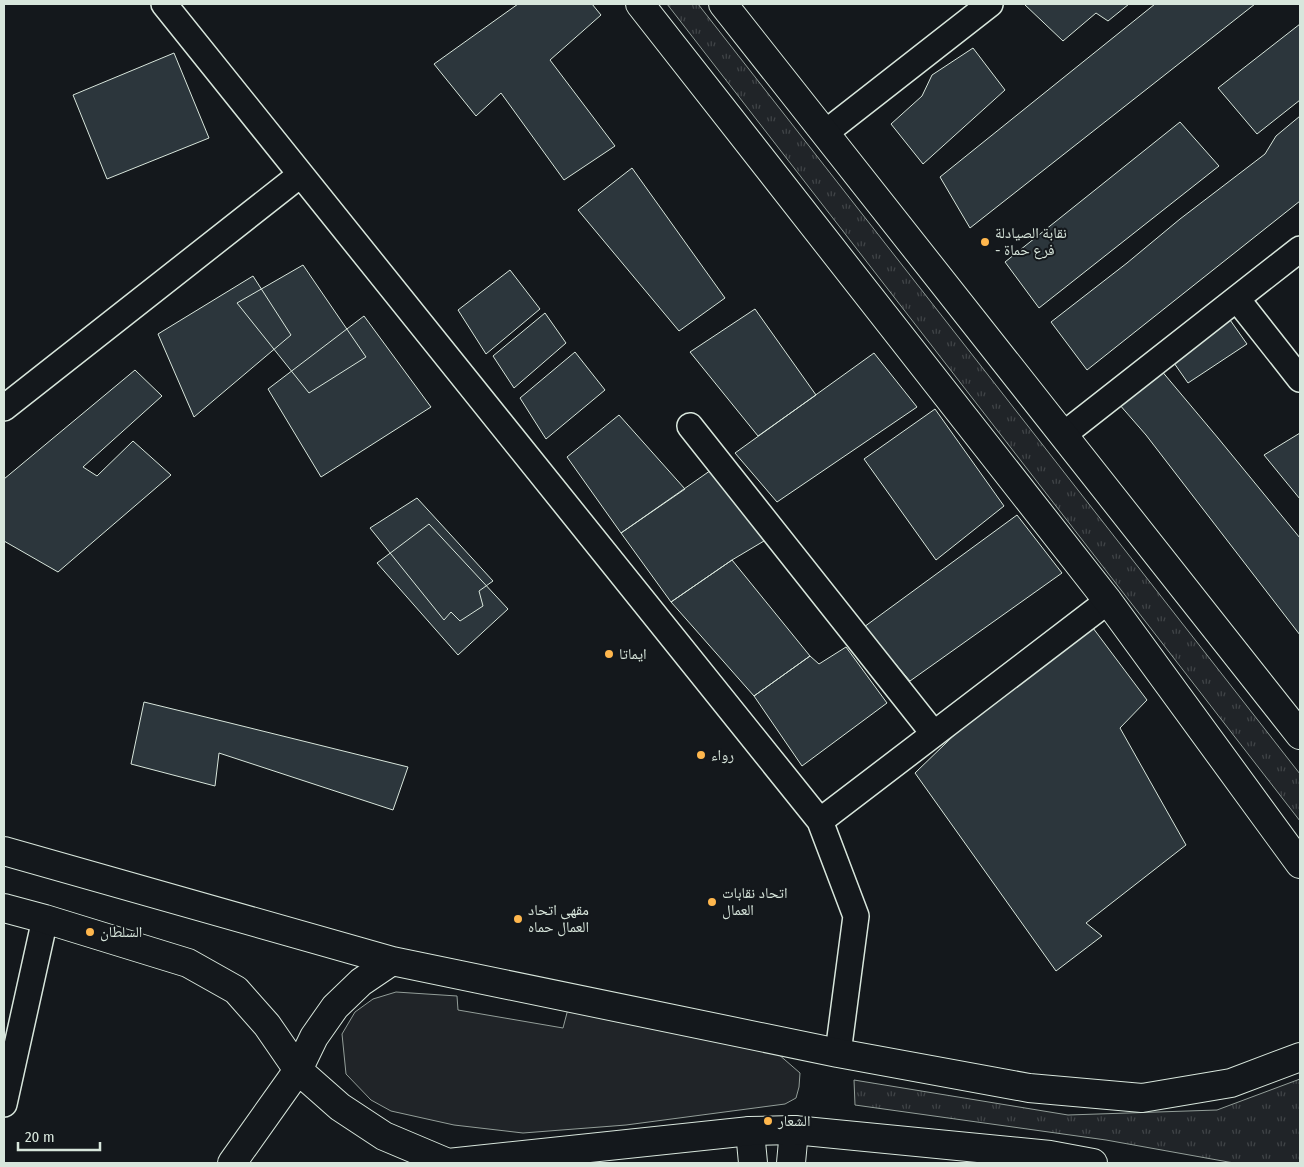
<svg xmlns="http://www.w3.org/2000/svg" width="1304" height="1167" viewBox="0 0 1304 1167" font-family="'Fira Sans Condensed','Noto Naskh Arabic',sans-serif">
  <defs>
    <pattern id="park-tufts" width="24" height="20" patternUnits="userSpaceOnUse" patternTransform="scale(1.25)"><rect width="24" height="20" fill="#202428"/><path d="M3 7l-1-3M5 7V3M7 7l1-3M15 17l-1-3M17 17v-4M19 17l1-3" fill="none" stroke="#404447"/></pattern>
  </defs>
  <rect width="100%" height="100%" fill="#14181c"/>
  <path fill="#202428" stroke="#939e99" d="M396,992L457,996L458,1010L563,1028L568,1009L777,1053L800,1073L799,1087L796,1098L785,1104L626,1125L523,1133L454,1125L391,1111L371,1100L346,1074L342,1034L355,1012L373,999Z"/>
  <path fill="url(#park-tufts)" stroke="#939e99" d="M667,4H698L1300,774V821Z
    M1300,1079V1163H1234L1106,1140L855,1105L854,1080L1068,1115L1217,1110Z"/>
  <path fill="#2c363c" stroke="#d8e6dc" d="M518,4H592L601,15L550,60L615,146L564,180L501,93L476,116L434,64Z
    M1024,4H1129L1108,21L1096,13L1063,41Z
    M1155,4H1255L970,228L940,177Z
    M1300,24V100L1257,134L1218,88Z
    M973,48L1005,90L923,164L891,124L922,96L932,75Z
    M174,53L209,138L107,179L73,95Z
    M1300,116V201L1087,370L1051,322L1127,263L1180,219L1265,154L1276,136Z
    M1180,122L1219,166L1039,308L1005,262Z
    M632,168L725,298L679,331L578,210Z
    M303,265L366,357L309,393L237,303Z
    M510,270L540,309L486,354L458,310Z
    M253,276L291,335L194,417L158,334Z
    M755,309L816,395L758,436L690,352Z
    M1223,310L1247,344L1188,383L1167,353Z
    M545,313L566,343L514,388L493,356Z
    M364,316L431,407L321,477L268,389Z
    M575,352L605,390L546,439L520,398Z
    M874,353L917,407L777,502L735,453Z
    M1155,363L1218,438L1300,538V635L1146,435L1112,396Z
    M135,370L162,396L83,467L97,476L133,441L171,475L58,572L4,541V479Z
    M935,409L1004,506L936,560L864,459Z
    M619,415L685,489L621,533L567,457Z
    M1300,433V499L1264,455Z
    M714,468L769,538L732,560L671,602L621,533Z
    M417,498L493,581L479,591L483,606L460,621L451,612L444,620L370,528Z
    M1017,515L1062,573L910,681L864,627Z
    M429,524L508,609L458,655L377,563Z
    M732,560L810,656L754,696L671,602Z
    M1090,624L1147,700L1120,728L1186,845L1086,923L1102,936L1056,971L915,773L977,713Z
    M846,647L887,703L802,766L754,696L810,656L819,664Z
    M144,702L226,722L408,767L393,810L219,753L215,786L131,764Z"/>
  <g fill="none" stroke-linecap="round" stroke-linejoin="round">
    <defs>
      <path id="minor" d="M164,4L820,821L856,916L838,1053
        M825,133L990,4
        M1237,299L1300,379
        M4,408L300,175
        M690,426L934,734
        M1063,435L1300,249
        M820,821L1108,601
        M4,1104L45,919"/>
      <path id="secondary" d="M750,1131L753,1163
        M791,1163L794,1130"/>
      <path id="primary" d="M640,4L1108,601L1300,864
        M723,4L1300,735
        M4,851L392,961L838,1053L1029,1088L1142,1098L1231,1083L1300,1057
        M4,908L45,919L188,963L236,990L267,1025L298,1070L340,1107L384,1136L448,1163L750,1131L794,1130L1050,1155L1093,1163
        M232,1163L298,1070L314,1037L335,1007L361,982L392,961"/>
    </defs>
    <use href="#minor" stroke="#d8e6dc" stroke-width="28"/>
    <use href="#secondary" stroke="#d8e6dc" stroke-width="30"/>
    <use href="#primary" stroke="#d8e6dc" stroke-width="30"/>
    <use href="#minor" stroke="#14181c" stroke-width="25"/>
    <use href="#secondary" stroke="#14181c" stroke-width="28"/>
    <use href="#primary" stroke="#14181c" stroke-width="28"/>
  </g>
  <g fill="#ffb74d" stroke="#14181c" stroke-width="2">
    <circle cx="985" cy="242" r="5"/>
    <circle cx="609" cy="654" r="5"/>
    <circle cx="701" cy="755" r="5"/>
    <circle cx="712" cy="902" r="5"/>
    <circle cx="518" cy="919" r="5"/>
    <circle cx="90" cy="932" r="5"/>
    <circle cx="768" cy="1121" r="5"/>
  </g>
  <g text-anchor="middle" stroke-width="4" stroke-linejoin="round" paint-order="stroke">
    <g font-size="15" fill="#d8e6dc" stroke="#14181c" text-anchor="start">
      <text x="995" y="238">نقابة الصيادلة<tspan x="995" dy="17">- فرع حماة</tspan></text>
      <text x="619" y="659">ايماتا</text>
      <text x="711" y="760">رواء</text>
      <text x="722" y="898">اتحاد نقابات<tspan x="722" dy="17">العمال</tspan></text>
      <text x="528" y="915">مقهى اتحاد<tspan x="528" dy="17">العمال حماه</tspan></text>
      <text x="100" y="937">السلطان</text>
      <text x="778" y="1126">الشعار</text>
    </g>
  </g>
  <rect width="1304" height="1167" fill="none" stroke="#d8e6dc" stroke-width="10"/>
  <path d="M18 1142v8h82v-8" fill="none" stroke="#d8e6dc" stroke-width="2.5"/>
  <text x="25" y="1142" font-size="15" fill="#d8e6dc" stroke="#14181c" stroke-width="4" paint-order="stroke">20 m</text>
</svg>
